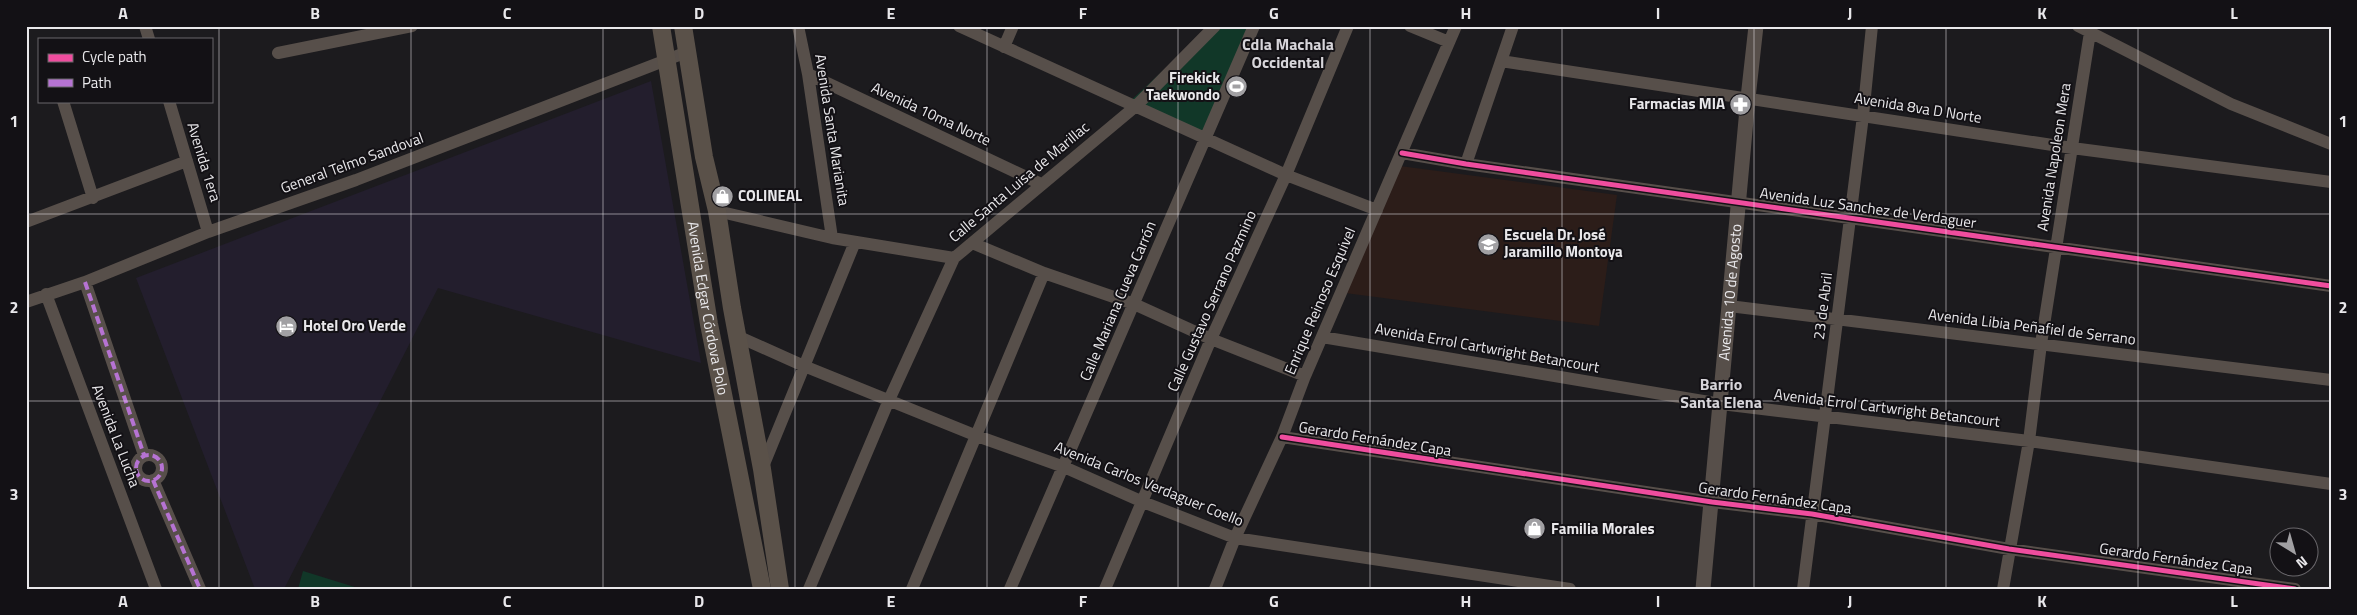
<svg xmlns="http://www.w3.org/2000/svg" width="2357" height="615" viewBox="0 0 2357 615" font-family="'Titillium Web',sans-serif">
  <rect width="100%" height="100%" fill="#1c1b1e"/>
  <path fill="#231e2d" d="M651,81L701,363L438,288L284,589H255L136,278Z"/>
  <path fill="#2c1d19" d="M1400,166L1617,195L1599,326L1345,293Z"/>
  <path fill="#113728" d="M1211,26H1249L1201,138L1126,105Z
    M303,571L361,589H298Z"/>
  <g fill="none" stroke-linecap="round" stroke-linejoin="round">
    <path stroke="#574f4a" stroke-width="12" d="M145,26L149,39
      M798,26L808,74L832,238
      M959,26L1286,175L1377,210
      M1410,26L1449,42
      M2078,26L2231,104L2331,144
      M1004,47L1013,26
      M278,53L412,26
      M1501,61L2072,148L2331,182
      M808,74L1041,184
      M63,101L93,198
      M169,101L208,232
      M1402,153L1466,164L2331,286
      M1466,164L1513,26
      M717,211L832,238L954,258
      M26,222L187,161
      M972,243L1044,273L1134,304L1211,339L1305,376
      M85,282L144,455
      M46,294L156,589
      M26,302L85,282L208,232L356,180L687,52
      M1729,306L2331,380
      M737,336L804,366L977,436L1064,467L1143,502L1235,538L1570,589
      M1322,337L1721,404L2029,441L2331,484
      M1282,437L1712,502L1812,514L2009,549L2295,589
      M136 468a13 13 0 1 1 26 0a13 13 0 1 1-26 0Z
      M762,469L855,242
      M153,480L200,589
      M809,589L889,400L954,258L1136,106L1215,26
      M912,589L1044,273
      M1010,589L1254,26
      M1105,589L1211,339L1286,175L1348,26
      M1215,589L1235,538L1282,437L1305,376L1456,26
      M1803,589L1863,116L1872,26
      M2003,589L2029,441L2041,344L2091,26"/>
    <path stroke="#574f4a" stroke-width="15" id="s1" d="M1703,589L1748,98L1756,26"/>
    <g stroke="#5a5149" stroke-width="18">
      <path id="s2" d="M661,26L709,324L762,589"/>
      <path d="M683,26L704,157L717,211L732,308L762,469L780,589"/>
    </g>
    <path stroke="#b673d3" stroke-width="4" stroke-dasharray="8 4" stroke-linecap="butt" d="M85,282L144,455
      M136 468a13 13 0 1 1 26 0a13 13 0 1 1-26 0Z
      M153,480L200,589"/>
    <defs>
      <path id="cycleway" d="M1402,153L1466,164L2331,286
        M1282,437L1712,502L1812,514L2009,549L2295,589"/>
    </defs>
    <use href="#cycleway" stroke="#131115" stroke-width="8"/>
    <use href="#cycleway" stroke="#ef4d9e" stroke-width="5"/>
  </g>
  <path fill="none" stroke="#e9e8eb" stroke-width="1" stroke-opacity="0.55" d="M219,26V589M411,26V589M603,26V589M795,26V589M987,26V589M1178,26V589M1370,26V589M1562,26V589M1754,26V589M1946,26V589M2138,26V589M26,214H2331M26,401H2331"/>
  <defs>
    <symbol id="stadium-disc" viewBox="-11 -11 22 22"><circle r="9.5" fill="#a1a0a3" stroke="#131115"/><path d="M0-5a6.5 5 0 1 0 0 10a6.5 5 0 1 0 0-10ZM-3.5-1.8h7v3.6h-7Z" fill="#fff"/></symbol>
    <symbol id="pharmacy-disc" viewBox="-11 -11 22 22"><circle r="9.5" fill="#a1a0a3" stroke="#131115"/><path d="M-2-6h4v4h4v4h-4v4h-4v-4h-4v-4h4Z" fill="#fff"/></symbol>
    <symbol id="shop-disc" viewBox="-11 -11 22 22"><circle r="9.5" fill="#a1a0a3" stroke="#131115"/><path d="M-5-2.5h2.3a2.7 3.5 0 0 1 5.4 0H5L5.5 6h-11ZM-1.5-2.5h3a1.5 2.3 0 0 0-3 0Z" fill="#fff"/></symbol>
    <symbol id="university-disc" viewBox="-11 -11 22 22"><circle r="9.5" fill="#a1a0a3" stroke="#131115"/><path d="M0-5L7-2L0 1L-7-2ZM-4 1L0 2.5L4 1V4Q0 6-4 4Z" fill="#fff"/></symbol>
    <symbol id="hotel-disc" viewBox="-11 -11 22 22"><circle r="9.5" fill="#a1a0a3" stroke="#131115"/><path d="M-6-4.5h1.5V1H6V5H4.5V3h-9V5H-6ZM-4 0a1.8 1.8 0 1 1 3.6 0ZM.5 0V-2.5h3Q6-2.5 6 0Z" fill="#fff"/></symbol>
  </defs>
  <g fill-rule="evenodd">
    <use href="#stadium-disc" x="1224" y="74" width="25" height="25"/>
    <use href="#pharmacy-disc" x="1728" y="92" width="25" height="25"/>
    <use href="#shop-disc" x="710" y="184" width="25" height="25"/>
    <use href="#university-disc" x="1476" y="232" width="25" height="25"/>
    <use href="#hotel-disc" x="274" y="314" width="25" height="25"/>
    <use href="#shop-disc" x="1522" y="516" width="25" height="25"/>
  </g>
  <g text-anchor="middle" stroke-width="4" stroke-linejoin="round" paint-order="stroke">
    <g font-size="15" font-weight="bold" fill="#e9e8eb" stroke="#131115" text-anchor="start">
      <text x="1220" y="83" text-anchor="end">Firekick<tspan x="1220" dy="17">Taekwondo</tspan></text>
      <text x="1725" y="109" text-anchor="end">Farmacias MIA</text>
      <text x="738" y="201">COLINEAL</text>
      <text x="1504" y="240">Escuela Dr. José<tspan x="1504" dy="17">Jaramillo Montoya</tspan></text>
      <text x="303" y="331">Hotel Oro Verde</text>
      <text x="1551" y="534">Familia Morales</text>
    </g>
    <g font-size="15" fill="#e9e8eb" stroke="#131115">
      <text transform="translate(1918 108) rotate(9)" y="5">Avenida 8va D Norte</text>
      <text transform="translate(931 114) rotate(25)" y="5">Avenida 10ma Norte</text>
      <text transform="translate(832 130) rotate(81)" y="5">Avenida Santa Marianita</text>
      <text transform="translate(2054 157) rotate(-81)" y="5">Avenida Napoleon Mera</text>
      <text transform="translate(204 162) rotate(73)" y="5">Avenida 1era</text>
      <text transform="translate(352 163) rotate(-20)" y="5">General Telmo Sandoval</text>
      <text transform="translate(1019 182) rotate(-40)" y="5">Calle Santa Luisa de Marillac</text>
      <text transform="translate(1868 208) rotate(8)" y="5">Avenida Luz Sanchez de Verdaguer</text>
      <text dy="5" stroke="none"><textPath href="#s1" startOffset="298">Avenida 10 de Agosto</textPath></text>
      <text transform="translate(1118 301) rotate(-67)" y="5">Calle Mariana Cueva Carrón</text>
      <text transform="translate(1212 301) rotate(-66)" y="5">Calle Gustavo Serrano Pazmino</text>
      <text transform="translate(1320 301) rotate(-67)" y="5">Enrique Reinoso Esquivel</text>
      <text transform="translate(1823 306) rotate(-83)" y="5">23 de Abril</text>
      <text dy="5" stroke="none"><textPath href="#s2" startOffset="286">Avenida Edgar Córdova Polo</textPath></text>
      <text transform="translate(2032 327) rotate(7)" y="5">Avenida Libia Peñafiel de Serrano</text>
      <text transform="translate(1487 348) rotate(10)" y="5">Avenida Errol Cartwright Betancourt</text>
      <text transform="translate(1887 408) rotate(7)" y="5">Avenida Errol Cartwright Betancourt</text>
      <text transform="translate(116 436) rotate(69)" y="5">Avenida La Lucha</text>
      <text transform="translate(1375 439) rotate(9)" y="5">Gerardo Fernández Capa</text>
      <text transform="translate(1149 484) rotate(22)" y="5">Avenida Carlos Verdaguer Coello</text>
      <text transform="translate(1775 498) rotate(8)" y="5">Gerardo Fernández Capa</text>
      <text transform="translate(2176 559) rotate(8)" y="5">Gerardo Fernández Capa</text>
    </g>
    <g font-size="16" font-weight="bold" fill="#d7d5da" stroke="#131115">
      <text x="1288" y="50">Cdla Machala<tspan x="1288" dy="18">Occidental</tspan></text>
      <text x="1721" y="390">Barrio<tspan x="1721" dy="18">Santa Elena</tspan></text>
    </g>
  </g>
  <rect width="2357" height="615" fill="none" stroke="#131115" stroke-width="55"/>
  <rect x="38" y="38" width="175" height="65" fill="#131115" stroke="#69676b"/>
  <rect x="48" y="54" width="25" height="8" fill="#ef4d9e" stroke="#69676b"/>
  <text x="82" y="62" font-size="15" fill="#e9e8eb">Cycle path</text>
  <rect x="48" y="79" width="25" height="8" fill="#b673d3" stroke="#69676b"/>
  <text x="82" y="88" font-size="15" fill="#e9e8eb">Path</text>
  <g transform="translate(2294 552) rotate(143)"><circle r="24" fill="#131115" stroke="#69676b"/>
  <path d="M0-4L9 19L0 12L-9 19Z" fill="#a1a0a3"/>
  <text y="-8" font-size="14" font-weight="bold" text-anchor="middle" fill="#e9e8eb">N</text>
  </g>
  <rect x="28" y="28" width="2302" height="560" fill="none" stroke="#e9e8eb" stroke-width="2"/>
  <g font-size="16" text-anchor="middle" font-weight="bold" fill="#e9e8eb">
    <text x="123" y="19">A</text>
    <text x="315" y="19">B</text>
    <text x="507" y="19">C</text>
    <text x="699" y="19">D</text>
    <text x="891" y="19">E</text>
    <text x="1083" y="19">F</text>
    <text x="1274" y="19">G</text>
    <text x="1466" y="19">H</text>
    <text x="1658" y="19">I</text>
    <text x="1850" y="19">J</text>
    <text x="2042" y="19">K</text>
    <text x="2234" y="19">L</text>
    <text x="14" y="127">1</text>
    <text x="2343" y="127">1</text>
    <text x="14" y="313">2</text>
    <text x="2343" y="313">2</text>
    <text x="14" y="500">3</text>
    <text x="2343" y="500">3</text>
    <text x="123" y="607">A</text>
    <text x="315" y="607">B</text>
    <text x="507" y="607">C</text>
    <text x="699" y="607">D</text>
    <text x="891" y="607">E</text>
    <text x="1083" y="607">F</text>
    <text x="1274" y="607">G</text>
    <text x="1466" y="607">H</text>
    <text x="1658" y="607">I</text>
    <text x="1850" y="607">J</text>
    <text x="2042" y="607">K</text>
    <text x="2234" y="607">L</text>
  </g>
</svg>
